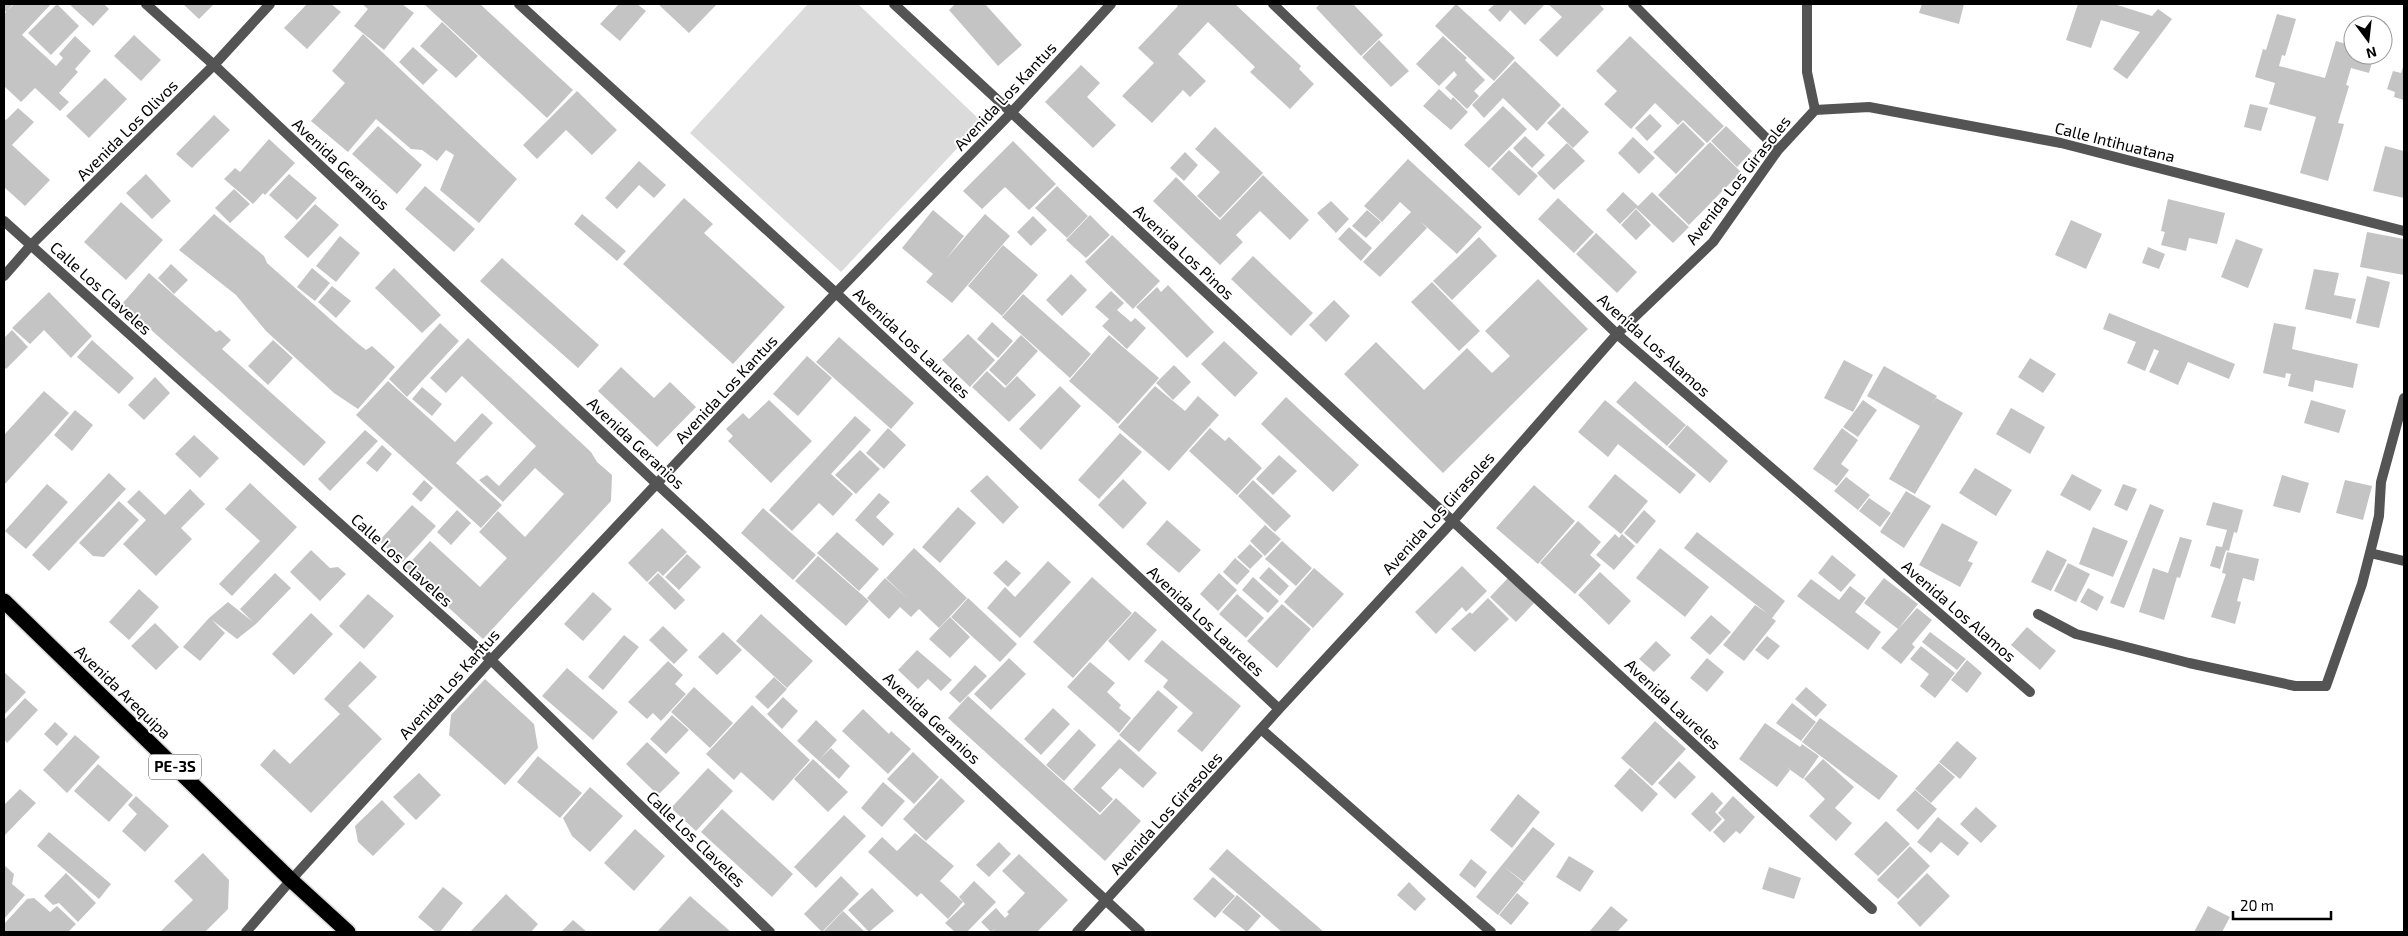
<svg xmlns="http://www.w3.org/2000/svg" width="2408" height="936" viewBox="0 0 2408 936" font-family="'Exo 2',sans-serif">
  <rect width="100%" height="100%" fill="#fff"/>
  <path fill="#dbdbdb" d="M808,4H858L982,122L841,272L690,133Z"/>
  <path fill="#c4c4c4" d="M4,4H13L8,10L14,4H51L22,35L56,66L63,58L59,54L75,36L91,51L75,69L78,72L59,93L69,102L60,111L35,88L21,102L4,86V15L6,12L4,10Z
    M57,4L79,26L51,55L28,33Z
    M69,4H104L109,9L93,26Z
    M183,4H214L199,19Z
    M307,4H331L341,12L307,49L284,28Z
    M362,4H402L414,13L384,50L354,26L368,9Z
    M424,4H480L573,90L547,118Z
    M619,4H637L646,11L620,41L600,24Z
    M658,4H717L689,33Z
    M955,4H985L1022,45L998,66L949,10Z
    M1176,4H1235L1301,66L1299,69L1314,84L1290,109L1250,72L1255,67L1208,22L1178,54L1206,81L1190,97L1183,90L1152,123L1122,96L1154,63L1138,48L1178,6Z
    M1320,4H1353L1383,35L1361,56L1316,8Z
    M1456,4L1515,58L1494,81L1435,26Z
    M1495,4H1545L1525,25L1510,10L1500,22L1488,10Z
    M1548,4H1599L1604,9L1557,57L1539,40L1562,17Z
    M1922,4H1964L1959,24L1919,13Z
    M2078,4H2114L2152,16L2158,9L2172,19L2127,79L2113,69L2140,32L2101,20L2091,48L2066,40Z
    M2277,14L2296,19L2285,56L2282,55L2279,66L2325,78L2336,41L2353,46V55H2374L2369,73L2351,68L2346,85L2349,86L2338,123L2344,124L2328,181L2300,173L2316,117L2269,104L2275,83L2255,77L2263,49L2266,50Z
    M442,22L478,56L456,78L420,46Z
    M363,34L517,179L479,223L440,190L454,155L446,150L437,161L422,150L411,149L376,119L348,152L311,121L345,83L332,71Z
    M134,35L161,60L141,81L114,56Z
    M1443,36L1467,58L1465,60L1485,80L1474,91L1479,96L1467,109L1445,88L1457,75L1454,71L1439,86L1416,64Z
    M1630,36L1724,126L1707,143L1683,120L1678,125L1655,103L1631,129L1604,104L1617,91L1596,71Z
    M1379,40L1409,71L1391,87L1362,57Z
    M413,47L438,70L423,85L399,62Z
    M1515,61L1561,105L1537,131L1503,98L1484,118L1472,105Z
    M2404,64V100L2394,97L2395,92L2387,89L2393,71L2401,73Z
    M1081,65L1100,83L1087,97L1116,125L1093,148L1045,102Z
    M105,78L127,99L89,138L66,116Z
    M1439,89L1451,100L1453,97L1468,112L1451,130L1423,106Z
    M577,91L617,130L592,155L566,130L537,159L523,145Z
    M2250,104L2268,108L2261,131L2244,127Z
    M1503,106L1527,129L1489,168L1464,145Z
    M1563,107L1589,132L1573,148L1547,123Z
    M18,108L34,122L12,145L50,180L25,206L4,187V118L6,120Z
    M1650,114L1662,126L1647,141L1635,128Z
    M214,115L230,130L192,168L176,154Z
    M1683,122L1705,144L1676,174L1653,152Z
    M378,126L422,165L397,194L352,154Z
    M1726,126L1752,151L1737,167L1711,141Z
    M1215,127L1263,173L1220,218L1197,196L1220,172L1195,149Z
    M1525,136L1545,155L1532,168L1513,148Z
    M1633,137L1655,158L1639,174L1618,153Z
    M269,139L295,163L265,195L263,193L253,204L224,179L235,168L240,172Z
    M1013,141L1056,184L1029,210L1005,187L982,209L963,191Z
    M1710,142L1741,172L1689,225L1658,195Z
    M1567,143L1585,161L1554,190L1537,173Z
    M2385,146L2404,151V198L2373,191Z
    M1509,150L1538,176L1519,196L1491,169Z
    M1185,152L1198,165L1184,181L1170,168Z
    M1408,159L1482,227L1457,254L1420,221L1427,228L1380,277L1363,262L1411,212L1400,202L1382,222L1364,206Z
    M639,161L666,185L654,198L639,185L617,209L605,198Z
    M146,174L171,201L152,219L126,193Z
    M289,174L317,198L297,220L269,195Z
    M1263,175L1309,220L1290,240L1260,211L1236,235L1243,242L1220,265L1153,201L1176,177L1220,220Z
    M425,186L475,229L454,252L405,209Z
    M1057,186L1088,216L1067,238L1035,208Z
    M234,189L250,204L230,223L215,208Z
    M1623,192L1638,206L1652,192L1689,227L1673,243L1636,208L1620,224L1606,210Z
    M684,198L713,224L704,233L785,307L733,364L623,264Z
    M1558,198L1594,232L1574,253L1538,219Z
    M2168,199L2225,213L2217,244L2189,238L2186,251L2161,245L2165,232L2161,231Z
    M1331,201L1349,219L1336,233L1317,213Z
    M121,202L163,240L126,280L84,242Z
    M315,204L339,225L308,258L284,237Z
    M1636,209L1651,225L1636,240L1621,225Z
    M933,210L964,236L946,259L985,214L1010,236L952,303L926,282L933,274L902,248Z
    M1367,210L1381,222L1366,238L1352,226Z
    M214,214L264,256L267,263L356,342L366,350L372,346L395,367L358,409L334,393L266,331L236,295L179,250Z
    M582,214L626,251L617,261L574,224Z
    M1090,215L1110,235L1086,258L1066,240Z
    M1033,216L1047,230L1031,246L1017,232Z
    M2071,220L2102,234L2086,269L2055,255Z
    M1349,227L1372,248L1361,261L1338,239Z
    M2367,232L2404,239V275L2360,267Z
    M1596,233L1637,272L1617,293L1576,254Z
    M1112,235L1160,281L1133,309L1085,262Z
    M340,236L360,253L336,282L316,266Z
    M1479,237L1497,256L1452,300L1433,281Z
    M2236,239L2263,249L2248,288L2221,277Z
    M1003,245L1038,275L1002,316L968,286Z
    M2148,247L2165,254L2159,269L2142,263Z
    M1253,256L1313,313L1291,336L1231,279Z
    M502,258L599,345L578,368L480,281Z
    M171,264L188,280L174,294L158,278Z
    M312,268L330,283L315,301L297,287Z
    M394,268L441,315L422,333L375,288Z
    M2314,269L2339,273L2334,295L2356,299L2351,319L2305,309Z
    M149,273L216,332L220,330L231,340L222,349L326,442L304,466L122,304Z
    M1071,274L1087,290L1062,316L1046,300Z
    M2367,276L2390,282L2379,328L2356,323Z
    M1538,279L1588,329L1443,473L1344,374L1376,342L1424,390L1467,348L1492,373L1510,356L1485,331Z
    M1432,282L1480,331L1459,351L1411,302Z
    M1168,285L1214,332L1187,358L1136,307L1157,287L1161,292Z
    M332,286L351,301L336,318L318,302Z
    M1111,291L1124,303L1117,310L1131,322L1135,318L1146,328L1127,349L1102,326L1109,319L1095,307Z
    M49,292L92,336L71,358L44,330L30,344L12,328Z
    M1023,294L1091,354L1070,378L1002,317Z
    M1334,300L1350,316L1326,342L1309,325Z
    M2109,313L2235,364L2229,379L2188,362L2178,385L2149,372L2159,351L2154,349L2145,371L2127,363L2136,342L2103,329Z
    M992,322L1013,341L998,358L977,339Z
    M440,323L459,341L407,397L389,379Z
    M2274,323L2296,327L2292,349L2358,364L2353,388L2315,380L2313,392L2288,386L2291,374L2286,373L2285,378L2263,373Z
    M12,330L28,347L6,369L4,367V338Z
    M968,334L995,360L970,387L942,360Z
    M1021,335L1038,351L1006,386L989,370Z
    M1109,335L1159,378L1118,424L1069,381Z
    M839,337L914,403L891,429L816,362Z
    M468,338L591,452L597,462L612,475L611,501L483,639L405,568L430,541L480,587L507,558L479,532L498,511L525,537L564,494L535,468L503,502L479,480L487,475L499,486L536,446L462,376L446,393L430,378Z
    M92,340L134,378L119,394L77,357Z
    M273,340L293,358L268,385L248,366Z
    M1224,341L1258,373L1235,397L1201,364Z
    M807,356L832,378L798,416L773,394Z
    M2030,358L2056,374L2043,393L2018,377Z
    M1844,360L1873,375L1853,412L1824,398Z
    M1174,365L1191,382L1173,400L1156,383Z
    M1884,366L1937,396L1931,405L1936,398L1963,413L1915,494L1889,479L1920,426L1867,396Z
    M621,367L654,398L670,382L696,407L657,447L598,391Z
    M987,371L1005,388L1017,376L1036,395L1009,422L972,387Z
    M155,377L170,393L144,420L128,405Z
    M388,381L455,442L482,413L493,423L456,463L502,505L481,528L356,415Z
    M1635,381L1686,425L1667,446L1616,402Z
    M1060,386L1081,406L1041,450L1019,429Z
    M1155,386L1185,411L1198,396L1219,415L1169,471L1118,427Z
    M422,387L442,404L432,416L412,399Z
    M44,391L69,413L4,485V435Z
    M1286,397L1359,465L1333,492L1261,424Z
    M769,400L812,441L771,483L728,441L733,436L726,429L743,413L749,419Z
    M1605,400L1696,475L1680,494L1618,444L1608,457L1578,432Z
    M1863,400L1877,410L1858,437L1843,427Z
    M2311,400L2346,410L2339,433L2304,423Z
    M2011,408L2045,427L2030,454L1996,434Z
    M75,410L93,425L72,451L54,435Z
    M855,416L871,430L831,474L853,494L833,516L819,503L792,531L769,510Z
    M1687,425L1728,461L1710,483L1668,447Z
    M888,428L906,445L884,469L866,453Z
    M1210,428L1225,441L1229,437L1262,468L1237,495L1189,451Z
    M1842,428L1858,440L1841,464L1849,470L1837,486L1813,469Z
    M365,430L378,441L330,491L318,479Z
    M1120,433L1142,452L1099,499L1078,480Z
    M194,435L219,458L200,478L175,454Z
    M382,445L392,454L377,472L366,463Z
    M860,450L880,469L856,494L835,475Z
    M1279,455L1297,471L1273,495L1256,479Z
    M1975,468L2012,490L1996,516L1959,493Z
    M109,473L126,489L49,571L32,555Z
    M1615,474L1648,501L1621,534L1588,507Z
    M2072,474L2102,490L2090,511L2060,495Z
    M987,475L1019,507L1003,524L970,491Z
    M2282,475L2309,483L2300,513L2273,506Z
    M1846,477L1870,495L1858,510L1834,491Z
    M1123,479L1147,503L1123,529L1098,505Z
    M424,480L433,488L421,502L412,494Z
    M1253,480L1291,516L1275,532L1238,496Z
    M2345,480L2372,486L2363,520L2336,513Z
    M250,483L297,527L232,596L219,584L260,541L225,509Z
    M47,484L68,502L26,549L5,531Z
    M2123,484L2137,489L2127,511L2114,505Z
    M1534,485L1575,521L1538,564L1496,528Z
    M190,489L205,504L181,528L192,539L156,576L123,544L146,520L127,502L139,490L165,515Z
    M1906,491L1931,506L1904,548L1880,532Z
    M879,493L890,502L876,517L894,534L883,546L855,520Z
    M1869,498L1891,513L1880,527L1859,511Z
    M119,501L139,520L104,557L93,556L79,543Z
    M2213,502L2243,510L2237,533L2234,532L2229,551L2226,550L2220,569L2210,566L2216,546L2222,547L2227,530L2206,525Z
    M2150,504L2164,510L2124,608L2110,603Z
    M412,505L436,526L403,562L379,541Z
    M958,507L976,523L940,563L922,547Z
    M763,508L816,555L793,580L741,533Z
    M457,510L471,523L451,545L437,532Z
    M1644,510L1656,521L1637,544L1624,533Z
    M1167,520L1201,550L1179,573L1146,544Z
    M1578,521L1601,542L1590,555L1601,565L1575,594L1540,563Z
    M1942,523L1978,542L1968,561L1973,563L1960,587L1919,565Z
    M1265,525L1281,539L1265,556L1250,541Z
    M2093,527L2128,541L2113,577L2079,564Z
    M662,528L687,552L663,576L658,571L647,582L628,563Z
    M837,532L879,569L859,591L817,553Z
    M1697,532L1785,601L1772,618L1776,621L1744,661L1723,645L1755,605L1768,614L1684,548Z
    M1615,534L1619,538L1622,534L1635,546L1614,570L1596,555Z
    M2180,537L2192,540L2180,578L2177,577L2164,620L2139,612L2153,568L2168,573Z
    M1282,541L1312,568L1296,586L1265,559Z
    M1250,544L1263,556L1250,569L1237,557Z
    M914,548L967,598L939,628L919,609L911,617L900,607L889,619L867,598L885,578L908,599L886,578Z
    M1660,548L1709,587L1685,617L1636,578Z
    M311,550L330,568L338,567L346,574L320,601L290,572Z
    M2047,550L2067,560L2051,591L2031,582Z
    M2227,552L2259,559L2254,581L2243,578L2237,601L2241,602L2235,624L2211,617L2226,574L2222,573Z
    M687,554L701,567L679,590L665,577Z
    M1832,555L1856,575L1841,592L1818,573Z
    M818,556L869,601L846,626L795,581Z
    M1235,558L1250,571L1237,585L1223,572Z
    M1006,560L1021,573L1008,587L993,573Z
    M1048,561L1071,582L1020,638L987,608L1005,587L1015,597Z
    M2068,563L2090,574L2076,602L2054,591Z
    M1462,566L1487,591L1466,612L1462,607L1436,634L1415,612Z
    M1269,567L1289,586L1280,596L1259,578Z
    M1314,568L1344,594L1313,628L1284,602Z
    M1600,572L1631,601L1609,625L1578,595Z
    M275,573L291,588L256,624L237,639L212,620L225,633L200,661L183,647L209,618L228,602L253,622L240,609Z
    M658,573L685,600L675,610L648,583Z
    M1219,573L1237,590L1218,611L1200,594Z
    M1092,577L1132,613L1073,678L1033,642Z
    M1253,577L1279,601L1268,613L1242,590Z
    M1508,578L1534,603L1516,622L1490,597Z
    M1884,578L1918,604L1898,629L1864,603Z
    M1811,579L1839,600L1850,586L1866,598L1855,612L1881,632L1868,650L1797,596Z
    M2088,588L2104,597L2097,611L2080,602Z
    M139,589L159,607L129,640L109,622Z
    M593,592L612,609L583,641L564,624Z
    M368,594L394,616L364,649L339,626Z
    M1237,594L1264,618L1246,638L1219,614Z
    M968,598L1017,644L1000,662L951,617Z
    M1488,598L1509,619L1475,652L1451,629L1470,612L1472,614Z
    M1282,604L1311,629L1277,668L1247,641Z
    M1917,608L1932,620L1912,644L1915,647L1901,664L1881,648Z
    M1135,611L1157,630L1129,661L1108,641Z
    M311,613L333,634L294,675L272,654Z
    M761,614L813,661L787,688L736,641Z
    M1711,615L1731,632L1710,655L1690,638Z
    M950,617L970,637L950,658L929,639Z
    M155,623L179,647L156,670L131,646Z
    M663,626L688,650L674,664L649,640Z
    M2027,627L2056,651L2040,670L2011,645Z
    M723,632L742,650L717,675L698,657Z
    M1930,632L1966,659L1957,670L1922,642Z
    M624,635L639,647L603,690L588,677Z
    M1767,636L1780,646L1768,660L1755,650Z
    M1162,640L1241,706L1202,752L1177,731L1193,713L1163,687L1168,680L1144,661Z
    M1656,641L1671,655L1654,672L1639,659Z
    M1921,646L1955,673L1935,698L1920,686L1929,674L1910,659Z
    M917,650L952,680L941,691L928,679L918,689L898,670Z
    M1009,658L1026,674L991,710L974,694Z
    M1707,658L1724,672L1707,692L1690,678Z
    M1967,660L1982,673L1967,693L1951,680Z
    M360,661L377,677L348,706L382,739L311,813L260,765L274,749L290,764L340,714L324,699Z
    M668,661L683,675L675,684L686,694L661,721L653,713L647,719L628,702Z
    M1090,662L1115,683L1107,692L1121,705L1119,708L1131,718L1119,733L1067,687Z
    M975,665L987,676L960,703L949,693Z
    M567,668L618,712L593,740L542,696Z
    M5,673L26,692L4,715V674Z
    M774,677L787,689L768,709L755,697Z
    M485,679L534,724L538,748L505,785L449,735L451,715Z
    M694,687L733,723L710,748L671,712Z
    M1806,687L1827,705L1816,717L1795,699Z
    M1158,690L1178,707L1139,752L1119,735Z
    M968,696L1100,815L1116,798L1141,821L1105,861L948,718Z
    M783,697L798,711L782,729L767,714Z
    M25,698L38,710L7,743L4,739V720Z
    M1792,703L1816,722L1801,741L1776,723Z
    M752,705L810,760L773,801L741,772L734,780L706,754Z
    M1053,708L1070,724L1041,755L1024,739Z
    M863,709L889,734L891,731L911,749L888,774L842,731Z
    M672,715L689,730L666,754L650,739Z
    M1820,718L1898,776L1879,800L1802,742Z
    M816,720L837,740L820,759L831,748L850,766L839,779L797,741Z
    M1655,721L1686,749L1652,786L1621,758Z
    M55,722L68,734L57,746L44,734Z
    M1765,723L1800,747L1802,744L1819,756L1803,779L1785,766L1790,770L1777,787L1739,759Z
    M1079,729L1096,745L1064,781L1046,765Z
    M75,735L100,757L67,793L43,770Z
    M1119,739L1157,773L1143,788L1120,768L1101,788L1113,799L1100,813L1073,789Z
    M1957,741L1977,758L1960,779L1939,762Z
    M647,742L680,773L658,795L626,764Z
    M913,752L939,777L914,804L887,779Z
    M538,756L582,793L560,818L517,782Z
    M813,759L848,792L828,812L794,779Z
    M1823,759L1854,787L1835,808L1852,823L1836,841L1809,816L1825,799L1804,779Z
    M1679,761L1696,777L1675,799L1658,783Z
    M1939,763L1955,777L1931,803L1915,789Z
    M98,764L133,795L109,822L74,791Z
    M708,768L733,791L696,831L671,808Z
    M1630,768L1658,794L1642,812L1614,786Z
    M419,773L441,795L416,820L393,797Z
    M941,778L965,801L926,841L903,819Z
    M883,782L905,801L882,827L861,808Z
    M590,787L623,816L590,852L572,836L563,818Z
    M20,789L36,803L4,836V805Z
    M1915,790L1937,809L1918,830L1896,810Z
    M1712,792L1723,803L1715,812L1722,819L1710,832L1691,814Z
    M1518,794L1540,812L1512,848L1490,830Z
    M136,796L169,826L145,852L122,831L137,814L128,805Z
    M1733,796L1755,817L1740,834L1736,831L1724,843L1713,832L1725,820L1718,813Z
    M382,800L405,824L373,856L358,842L355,826Z
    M1976,807L1997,826L1981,843L1960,824Z
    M722,809L793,874L772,897L701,832Z
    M844,815L866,836L816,888L794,867Z
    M1938,817L1969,843L1958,856L1941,842L1931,853L1917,842Z
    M1886,821L1910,844L1878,876L1854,854Z
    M1533,827L1555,844L1524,882L1502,865Z
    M635,829L665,856L634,891L604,863Z
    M49,832L111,884L99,899L37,846Z
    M915,833L954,866L940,881L963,902L948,919L921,893L917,897L868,852L882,837L897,851Z
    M999,842L1011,854L989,877L976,865Z
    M1910,846L1930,866L1898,899L1877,880Z
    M1227,849L1324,932H1282L1209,869Z
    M203,853L229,880L228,909L205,932H160L193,900L174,881Z
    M1019,854L1068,900L1037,932H992L996,928L991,932L981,922L996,908L1005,918L1009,914L1007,912L1025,893L1002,871Z
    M1569,856L1594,871L1580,892L1556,877Z
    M1471,859L1487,872L1475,888L1459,875Z
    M4,865L14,874L12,884L25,895L4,919Z
    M1502,865L1524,883L1498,915L1476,897Z
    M1769,867L1801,878L1794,899L1762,889Z
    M66,873L96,903L78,922L59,903L53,905L44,896Z
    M1927,873L1950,896L1920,927L1897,903Z
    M841,876L859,894L822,932L804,914Z
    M1213,877L1235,896L1215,918L1193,899Z
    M974,881L996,902L967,932H955L945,923L965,904L959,897Z
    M1409,882L1426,899L1415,911L1397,895Z
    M443,887L463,903L440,932H436L418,917Z
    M872,888L894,911L869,932L848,910Z
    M1517,893L1529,903L1511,925L1499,915Z
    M506,894L538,924L531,932H470Z
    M1237,895L1261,916L1247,932L1222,912Z
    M690,896L731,932H657Z
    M34,898L50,912L57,906L76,924L68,932H4V924L27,899Z
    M1611,906L1628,920L1617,932H1589Z
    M2208,906L2230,917L2222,932H2194Z
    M843,911L865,932H823Z
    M573,920L587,932H561Z"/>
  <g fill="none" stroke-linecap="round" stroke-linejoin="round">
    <defs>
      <path id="highway" d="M4,601L291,880L348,932"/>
    </defs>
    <use href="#highway" stroke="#dbdbdb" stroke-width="18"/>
    <path stroke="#545454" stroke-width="10" d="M146,4L214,65L657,484L1140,932
      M519,4L836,293L1279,709
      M894,4L1872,909
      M1273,4L1617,334L2030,692
      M1633,4L1778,150
      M1807,4V72L1815,110
      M1815,110L1869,107L2061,143L2404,231
      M4,221L491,660L770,932
      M4,276L31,245L214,65L270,4
      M2370,553L2404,561
      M2038,614L2076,634L2189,663L2295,686H2326L2362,584L2374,537L2379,516L2381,482L2404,398
      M1261,729L1491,932
      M246,932L291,880L491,660L836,293L1011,113L1111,4
      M1077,932L1279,709L1453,521L1617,334L1713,242L1778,150L1815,110"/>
    <use href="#highway" stroke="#000" stroke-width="15"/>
  </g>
  <g text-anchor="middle" stroke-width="4" stroke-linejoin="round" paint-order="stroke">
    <rect fill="#fff" stroke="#4c4c4c" stroke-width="1" x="149" y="754.5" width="52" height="25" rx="4"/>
    <g font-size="15" font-weight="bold" fill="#000">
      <text x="175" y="772">PE-3S</text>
    </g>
    <g font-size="16" fill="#000" stroke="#fff">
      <text transform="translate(1005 96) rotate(-47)" y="6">Avenida Los Kantus</text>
      <text transform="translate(127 130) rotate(-45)" y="6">Avenida Los Olivos</text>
      <text transform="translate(2115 142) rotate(14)" y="6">Calle Intihuatana</text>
      <text transform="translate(341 164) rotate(43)" y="6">Avenida Geranios</text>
      <text transform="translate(1738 180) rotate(-52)" y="6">Avenida Los Girasoles</text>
      <text transform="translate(1184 252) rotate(43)" y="6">Avenida Los Pinos</text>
      <text transform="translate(101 288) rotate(42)" y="6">Calle Los Claveles</text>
      <text transform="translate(912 343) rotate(43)" y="6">Avenida Los Laureles</text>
      <text transform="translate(1654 345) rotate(42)" y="6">Avenida Los Alamos</text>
      <text transform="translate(726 389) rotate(-47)" y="6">Avenida Los Kantus</text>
      <text transform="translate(636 443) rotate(43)" y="6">Avenida Geranios</text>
      <text transform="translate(1438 513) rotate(-48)" y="6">Avenida Los Girasoles</text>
      <text transform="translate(402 560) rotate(42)" y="6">Calle Los Claveles</text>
      <text transform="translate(1959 611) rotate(41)" y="6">Avenida Los Alamos</text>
      <text transform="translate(1206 621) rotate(43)" y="6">Avenida Los Laureles</text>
      <text transform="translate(449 684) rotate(-48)" y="6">Avenida Los Kantus</text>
      <text transform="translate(123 692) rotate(44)" y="6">Avenida Arequipa</text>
      <text transform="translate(1673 704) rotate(43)" y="6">Avenida Laureles</text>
      <text transform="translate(932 718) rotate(43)" y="6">Avenida Geranios</text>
      <text transform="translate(1166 813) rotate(-48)" y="6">Avenida Los Girasoles</text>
      <text transform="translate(696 839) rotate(44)" y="6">Calle Los Claveles</text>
    </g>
  </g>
  <rect width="2408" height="936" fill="none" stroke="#000000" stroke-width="10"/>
  <g transform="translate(2368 40) rotate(165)"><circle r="24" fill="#ffffff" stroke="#999999"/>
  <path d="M0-4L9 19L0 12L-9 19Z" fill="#000000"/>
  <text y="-8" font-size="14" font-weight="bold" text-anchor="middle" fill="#000000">N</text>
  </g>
  <path d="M2233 911v8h98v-8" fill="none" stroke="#000000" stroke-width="2.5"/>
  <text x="2240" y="911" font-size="15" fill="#000000" stroke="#ffffff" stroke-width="4" paint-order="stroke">20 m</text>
</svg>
